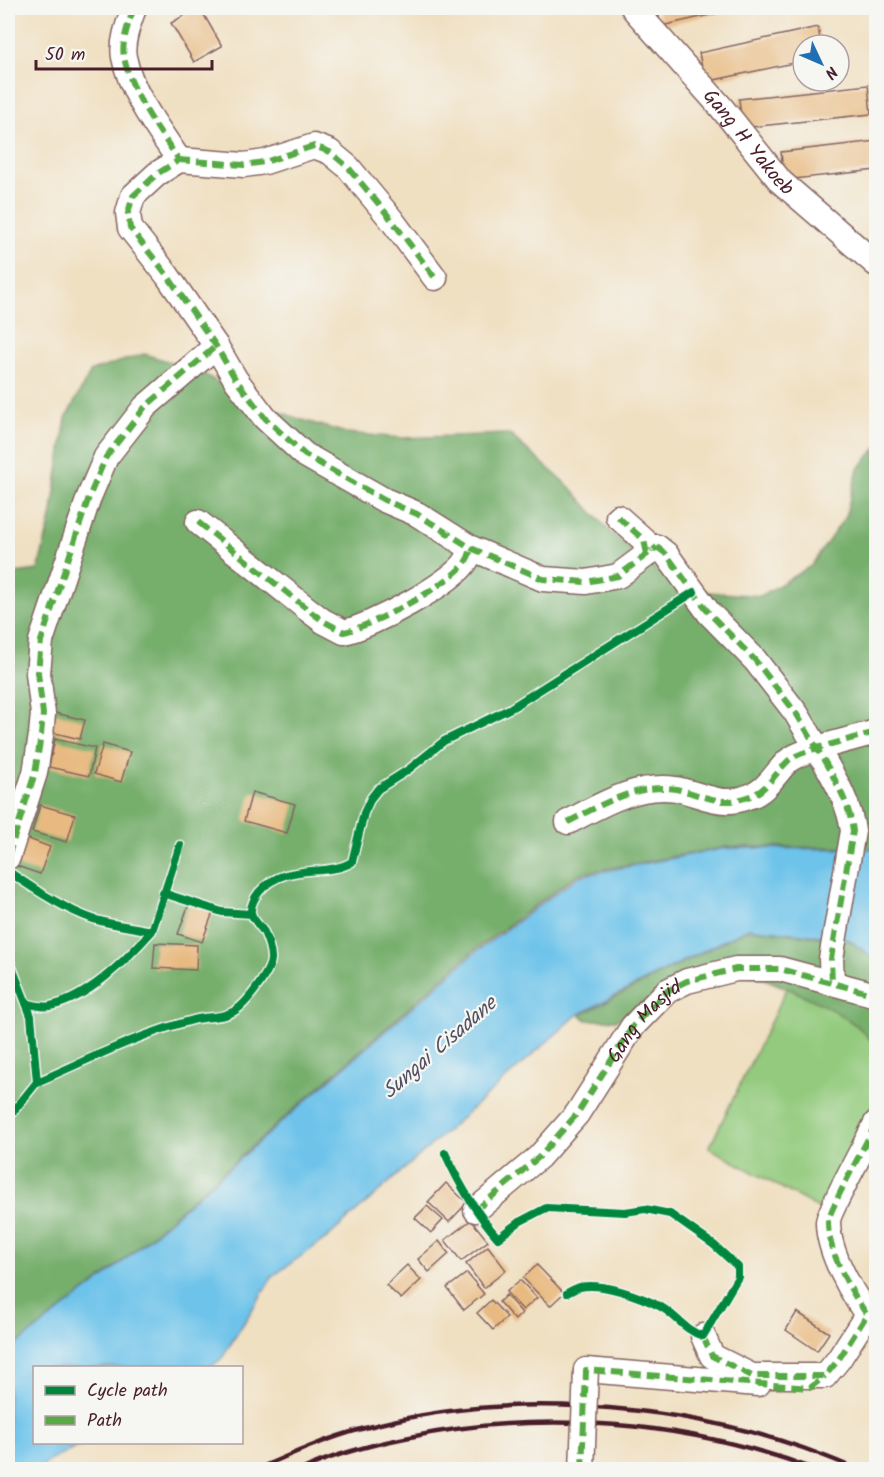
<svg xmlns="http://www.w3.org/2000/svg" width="884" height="1477" viewBox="0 0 884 1477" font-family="Kalam,sans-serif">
  <rect width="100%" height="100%" fill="#f6f6f2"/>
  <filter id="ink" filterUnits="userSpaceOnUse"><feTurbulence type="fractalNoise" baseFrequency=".0167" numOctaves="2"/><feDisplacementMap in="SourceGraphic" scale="12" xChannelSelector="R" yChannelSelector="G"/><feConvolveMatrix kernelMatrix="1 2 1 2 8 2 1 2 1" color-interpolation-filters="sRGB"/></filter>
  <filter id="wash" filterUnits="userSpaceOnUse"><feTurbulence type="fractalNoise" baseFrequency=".008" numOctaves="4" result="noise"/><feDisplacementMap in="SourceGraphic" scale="24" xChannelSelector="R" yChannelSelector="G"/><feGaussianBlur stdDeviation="1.35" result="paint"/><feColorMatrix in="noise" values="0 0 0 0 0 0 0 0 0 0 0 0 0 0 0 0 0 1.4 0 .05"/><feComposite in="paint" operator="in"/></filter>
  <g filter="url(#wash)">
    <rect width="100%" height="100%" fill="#f0e0c2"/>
    <path fill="#93ca7d" stroke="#6e7454" stroke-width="1.5" d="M790,982L876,1020V1102L820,1209L709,1148Z"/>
    <path fill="#76ae6c" stroke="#60664c" stroke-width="1.5" d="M144,354L197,370L242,397L296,418L346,433L401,438L509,434L572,489L609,531L656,570L708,592L761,596L811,566L845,517L858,469L876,448V848L727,847L578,874L471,953L111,1271L8,1351V574L38,570L51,518L66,418L91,371Z
      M748,929L848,940L876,961V1046C870,1040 864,1032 857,1026C821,999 776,984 735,967L616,1020H587L580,1015Z"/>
    <path fill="#6dc3ea" stroke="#5c718a" stroke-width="1.5" d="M726,848L876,849V960L848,939L748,928L577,1015L328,1237L273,1276L222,1358L211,1367L34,1368V1442L83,1443L45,1463L40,1469H8V1355L11,1349L111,1272L473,954L579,876Z"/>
    <g id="blocks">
      <path fill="#e8ba81" d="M197,8H200L222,46L194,62L171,23Z
        M657,8H740L661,26Z
        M818,27L821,45H803V61L705,82L699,53Z
        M868,85L871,114L742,128L739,99Z
        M876,141V170L784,180L781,152Z
        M55,713L85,720L80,739L51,732Z
        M55,739L95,748L89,776L49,767Z
        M103,744L130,752L121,782L94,774Z
        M252,792L295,804L287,833L244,821Z
        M40,805L75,815L67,842L32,832Z
        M21,836L50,847L40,874L11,864Z
        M189,904L213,912L202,942L178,934Z
        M155,943L197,945L196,970L153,968Z
        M446,1183L467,1203L449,1222L428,1202Z
        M427,1206L443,1220L431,1233L415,1218Z
        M471,1220L488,1241L461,1261L445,1240Z
        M439,1241L449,1254L429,1272L418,1259Z
        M488,1246L506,1270L484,1288L466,1264Z
        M407,1265L421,1280L401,1299L386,1285Z
        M537,1265L564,1293L550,1306L523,1278Z
        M467,1273L484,1294L464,1310L447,1288Z
        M520,1280L537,1298L523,1310L506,1292Z
        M506,1295L522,1313L515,1320L499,1302Z
        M491,1300L507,1317L493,1330L477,1313Z
        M797,1312L829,1333L817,1351L786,1330Z"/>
    </g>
  </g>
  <g filter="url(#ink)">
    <use href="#blocks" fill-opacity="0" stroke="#846360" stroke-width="1.5"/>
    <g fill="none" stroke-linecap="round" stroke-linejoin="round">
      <defs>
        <g id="minor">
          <path d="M134,8C129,22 121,42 124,57C131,94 159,130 179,160L157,174L133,196L128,213L130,228L167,275L216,346L236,380L265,418L305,455L384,500L417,514L471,548L543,579L586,582L618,576L657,547"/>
          <path id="s1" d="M633,8L721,107L781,182L876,264"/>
          <path d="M179,160L244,165L265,162L314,146L330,152L348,167L391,219L435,278"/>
          <path d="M618,517L644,540L647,554L657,547"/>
          <path d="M198,522L306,608L323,621L344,632C370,627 453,583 466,561C469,557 470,552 471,548"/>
          <path d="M657,547L666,554L709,613L755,660L796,713L817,748L876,732"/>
          <path d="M568,822C601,805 637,783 676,789C692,792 714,802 729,801C735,801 742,799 747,797C766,793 775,773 788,761C796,754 807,752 817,748C832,775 849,800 853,831L831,959L832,983"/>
          <path d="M8,857L35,773L41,735L43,714L38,673L41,641L89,497L106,457L145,407L216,346"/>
          <path d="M476,1210L539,1157L577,1114L633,1026L667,991L687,981L736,969H780L876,995"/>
          <path d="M703,1336L712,1356L752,1376H825L839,1359L867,1315C851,1291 828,1253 828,1222C828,1212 869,1138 876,1123"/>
          <path d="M586,1370L758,1384"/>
        </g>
      </defs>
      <use href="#minor" stroke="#846360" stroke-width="27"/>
      <use href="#minor" stroke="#fff" stroke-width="24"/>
      <path stroke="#4a1f2b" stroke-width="4.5" d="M255,1470C291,1454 327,1438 365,1428C500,1390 671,1402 803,1448C821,1455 840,1461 857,1470
        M301,1470C334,1454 370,1445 405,1438C542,1409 687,1421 817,1470"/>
      <defs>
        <path id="minor-bridge" d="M582,1470L586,1370"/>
      </defs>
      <use href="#minor-bridge" stroke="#846360" stroke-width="27" stroke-linecap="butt"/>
      <use href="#minor-bridge" stroke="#fff" stroke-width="24"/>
      <g stroke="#57aa44" stroke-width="6" stroke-dasharray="12 6" stroke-linecap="butt">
        <path d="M134,8C129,22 121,42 124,57C131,94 159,130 179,160L157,174L133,196L128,213L130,228L167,275L216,346L236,380L265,418L305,455L384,500L417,514L471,548L543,579L586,582L618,576L657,547"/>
        <path d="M179,160L244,165L265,162L314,146L330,152L348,167L391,219L435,278"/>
        <path d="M618,517L644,540L647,554L652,550"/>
        <path d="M198,522L306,608L323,621L344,632C370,627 453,583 466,561C469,557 470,552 471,548"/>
        <path d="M657,547L666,554L709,613L755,660L796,713L817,748L876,732"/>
        <path d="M568,822C601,805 637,783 676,789C692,792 714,802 729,801C735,801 742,799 747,797C766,793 775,773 788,761C796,754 807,752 817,748C832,775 849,800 853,831L831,959L832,983"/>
        <path d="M8,857L35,773L41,735L43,714L38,673L41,641L89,497L106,457L145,407L216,346"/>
        <path id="s2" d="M476,1210L539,1157L577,1114L633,1026L667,991L687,981L736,969H780L876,995"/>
        <path d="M703,1336L712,1356L752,1376H825L839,1359L867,1315C851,1291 828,1253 828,1222C828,1212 869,1138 876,1123"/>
        <path d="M582,1470L586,1370L810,1388L825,1376"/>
        <path d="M660,1470L669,1466L673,1470"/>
      </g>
      <defs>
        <path id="cycleway" d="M8,871C32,888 64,909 93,919C112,925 132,927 152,931C127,959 88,999 50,1006C43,1008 33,1005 26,1003
          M163,893L222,912L251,914
          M152,931L180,845
          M8,957L31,1016L37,1082L8,1118
          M37,1082C88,1060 139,1034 193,1020C211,1015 225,1020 240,1007C249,999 272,970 271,958C271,950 267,939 264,932C260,926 253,920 251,913C250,906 255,897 259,892C285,861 326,878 352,862L364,813L371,798L378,789L408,770L444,741L511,708L694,592
          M445,1153C459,1184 476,1213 498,1238L519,1222L546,1208L625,1212L645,1209L670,1214L714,1245L738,1267V1277L703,1336C684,1330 677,1316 661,1307C642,1297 602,1282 580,1287C576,1288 571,1291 567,1293"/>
      </defs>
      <use href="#cycleway" stroke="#f6f6f2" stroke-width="11"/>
      <use href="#cycleway" stroke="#00873e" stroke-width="8"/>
    </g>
  </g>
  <g text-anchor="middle" stroke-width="4.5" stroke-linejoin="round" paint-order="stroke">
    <g font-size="20" fill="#4a1f2b" stroke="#f6f6f2">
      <text dy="7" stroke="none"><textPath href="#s1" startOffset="177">Gang H Yakoeb</textPath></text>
      <text dy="7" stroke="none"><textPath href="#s2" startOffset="255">Gang Masjid</textPath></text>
    </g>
    <g font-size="21" font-style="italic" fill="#545064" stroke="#f6f6f2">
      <text transform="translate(439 1047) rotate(-41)" y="7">Sungai Cisadane</text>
    </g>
  </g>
  <rect width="884" height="1477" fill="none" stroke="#f6f6f2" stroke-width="30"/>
  <rect x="33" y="1366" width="210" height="78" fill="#f6f6f2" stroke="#b1a0a2" stroke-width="1.5"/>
  <rect x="45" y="1386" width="30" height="9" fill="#00873e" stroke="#b1a0a2" stroke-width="1.5"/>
  <text x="87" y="1396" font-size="18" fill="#4a1f2b">Cycle path</text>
  <rect x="45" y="1416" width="30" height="9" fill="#57aa44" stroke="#b1a0a2" stroke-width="1.5"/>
  <text x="87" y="1426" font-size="18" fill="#4a1f2b">Path</text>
  <g transform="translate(821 63) rotate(134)"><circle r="28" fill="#f6f6f2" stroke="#b1a0a2" stroke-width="1.5"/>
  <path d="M0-4.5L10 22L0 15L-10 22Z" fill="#1f6fb2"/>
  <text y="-9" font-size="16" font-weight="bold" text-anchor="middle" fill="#4a1f2b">N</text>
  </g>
  <path d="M36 60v9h176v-9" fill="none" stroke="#4a1f2b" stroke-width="3"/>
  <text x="45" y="60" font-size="18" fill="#4a1f2b" stroke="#f6f6f2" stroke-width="4.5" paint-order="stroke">50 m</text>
</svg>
